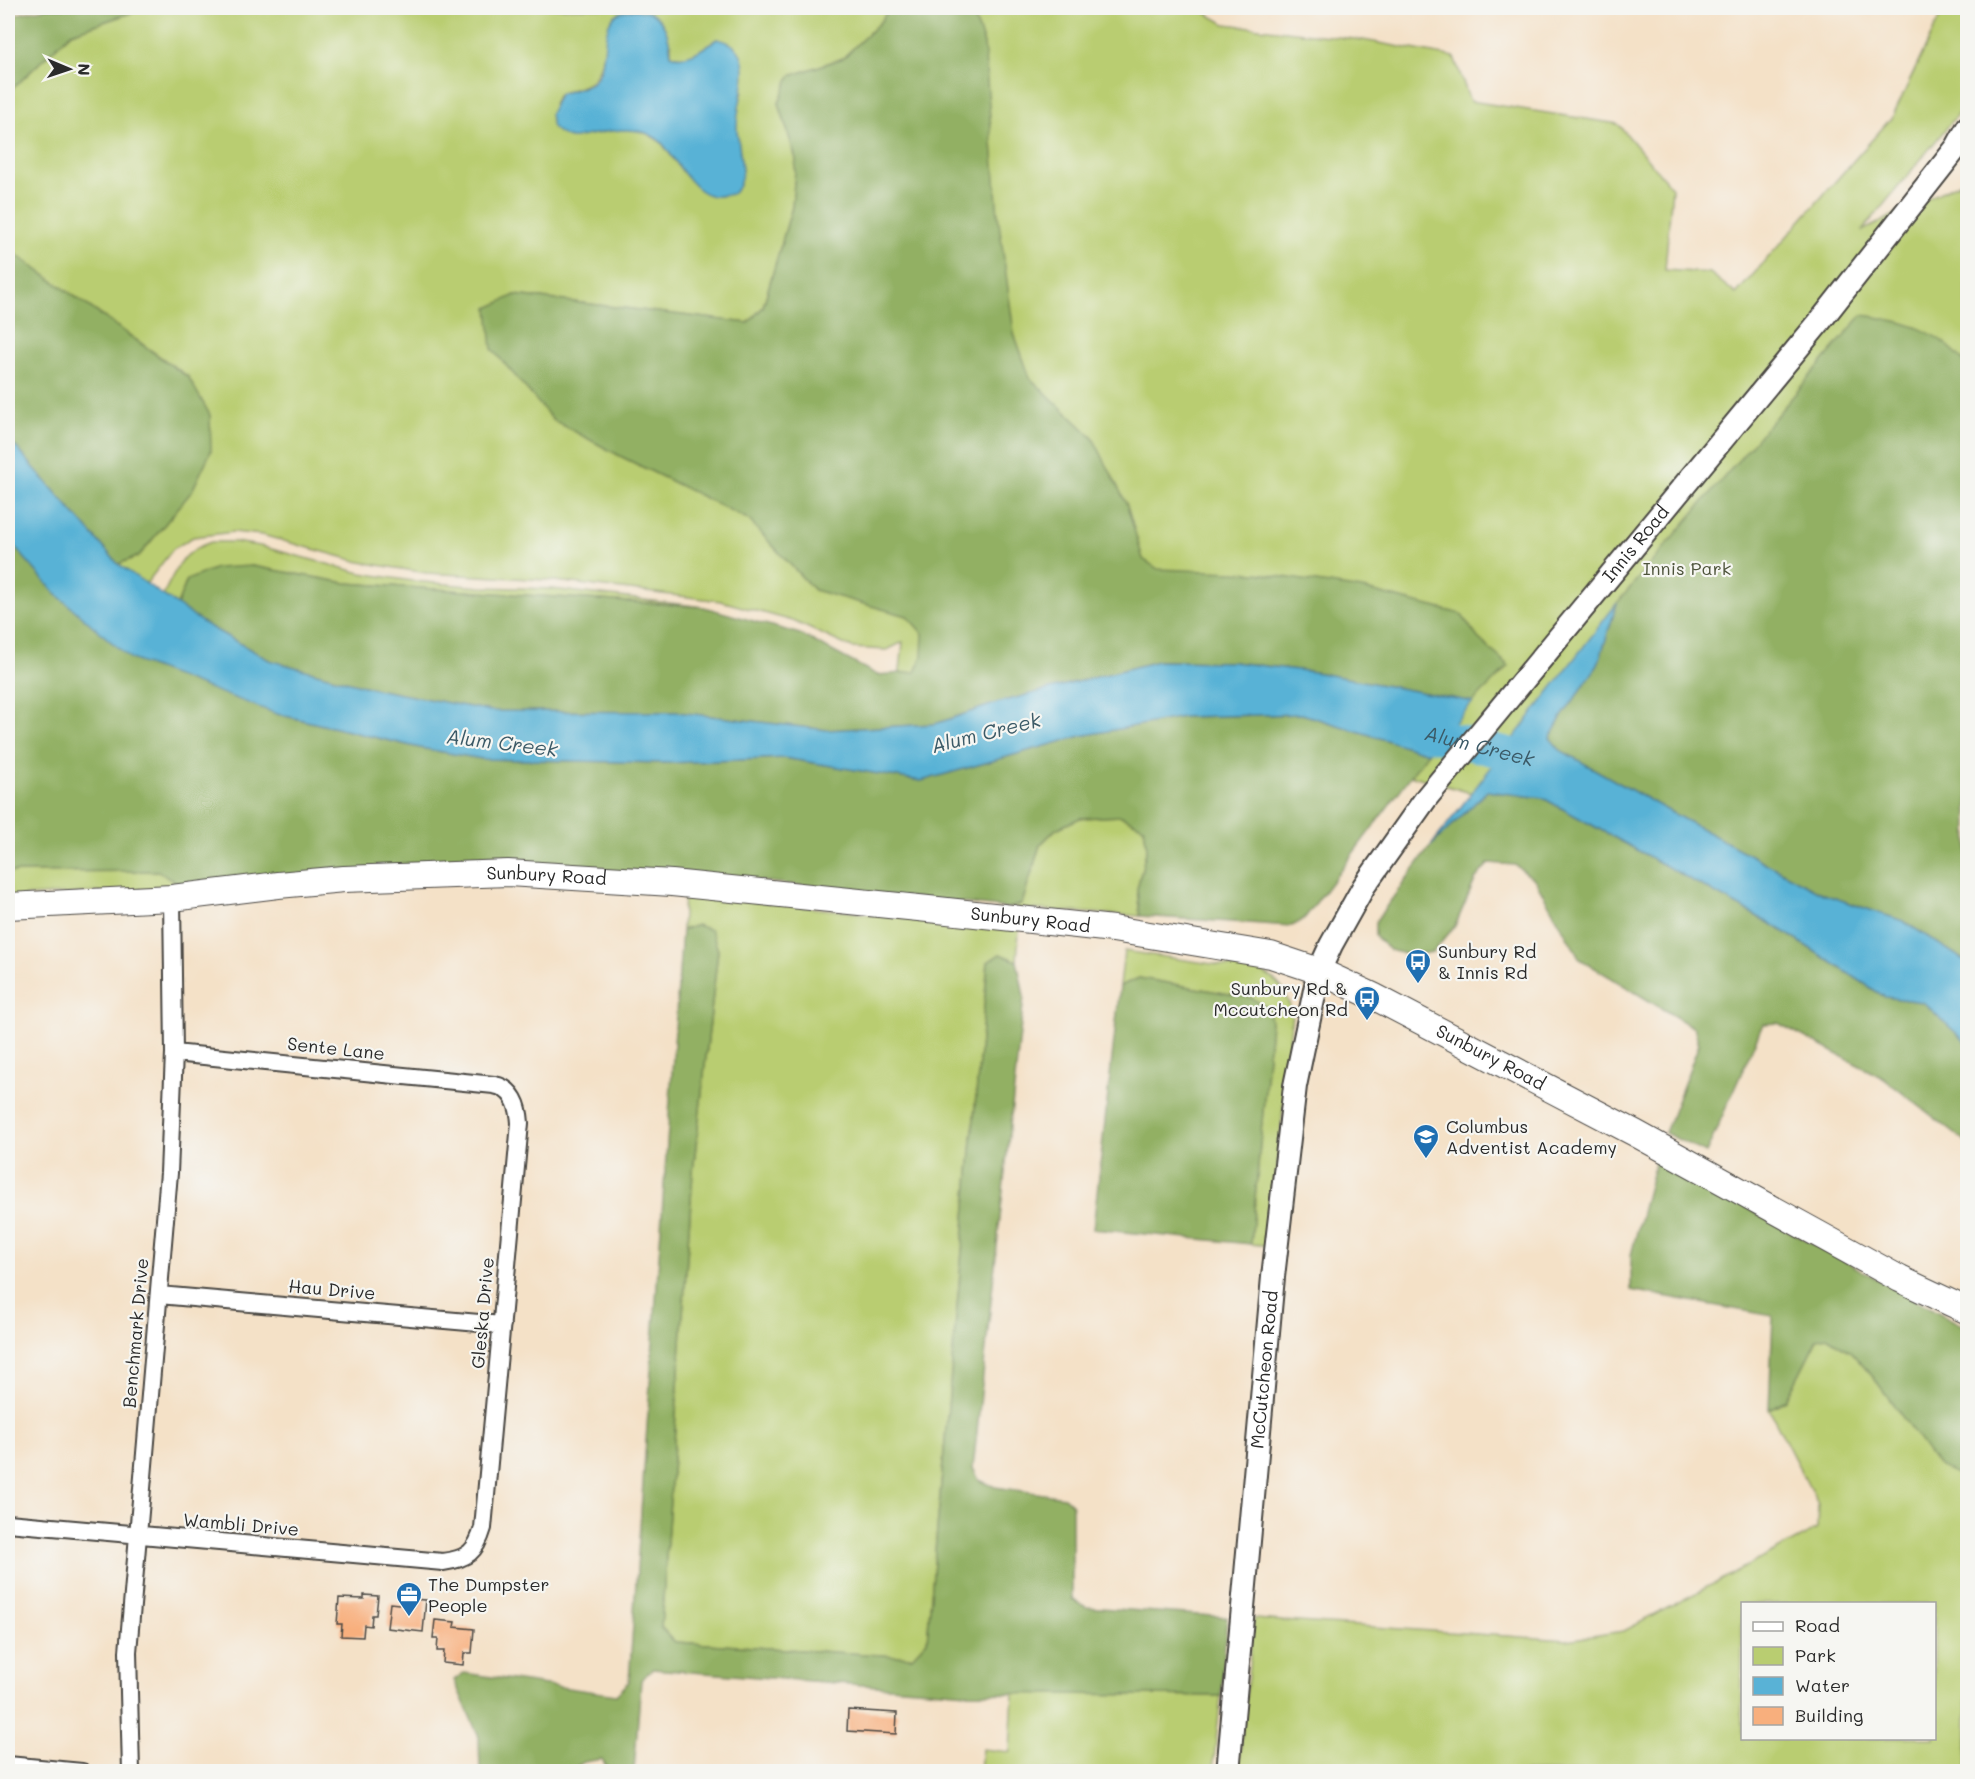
<svg xmlns="http://www.w3.org/2000/svg" width="1975" height="1779" viewBox="0 0 1975 1779" font-family="Mali,sans-serif">
  <rect width="100%" height="100%" fill="#f6f6f2"/>
  <filter id="ink" filterUnits="userSpaceOnUse"><feTurbulence type="fractalNoise" baseFrequency=".0167" numOctaves="2"/><feDisplacementMap in="SourceGraphic" scale="12" xChannelSelector="R" yChannelSelector="G"/><feConvolveMatrix kernelMatrix="1 2 1 2 8 2 1 2 1" color-interpolation-filters="sRGB"/></filter>
  <filter id="wash" filterUnits="userSpaceOnUse"><feTurbulence type="fractalNoise" baseFrequency=".008" numOctaves="4" result="noise"/><feDisplacementMap in="SourceGraphic" scale="24" xChannelSelector="R" yChannelSelector="G"/><feGaussianBlur stdDeviation="1.35" result="paint"/><feColorMatrix in="noise" values="0 0 0 0 0 0 0 0 0 0 0 0 0 0 0 0 0 1.4 0 .05"/><feComposite in="paint" operator="in"/></filter>
  <g filter="url(#wash)">
    <rect width="100%" height="100%" fill="#f4e1c7"/>
    <path fill="#b9cd71" stroke="#727c4e" stroke-width="1.5" fill-rule="evenodd" d="M145,8H890L880,22L843,58L790,76L779,103L796,159L792,207L763,307L748,323L515,295L620,456L748,519L814,590L984,44L971,8H1197L1225,24L1363,40L1454,57L1470,101L1618,124L1672,188L1665,270L1710,273L1736,294L1893,116L1944,8H1967V103L1862,231L1967,179V1013L1563,820L1321,749L893,738L903,642L887,650L852,648L793,621L721,601L547,580L426,573L360,562L262,535L233,532L193,537L173,549L146,584L118,564L139,556L189,377L8,249V93L71,33ZM717,39L743,91L736,114L737,141L742,170L686,176L661,142L648,134L631,128L610,131L553,104L558,94C589,84 597,86 604,52L671,44V55C689,61 703,48 717,39Z
      M211,542H235L260,546L361,573L412,581L481,587L552,589L704,607L346,583L252,566L187,580L177,605L163,595C177,568 180,553 211,542Z
      M1121,816L1144,827L1147,848L1137,889L1140,916L1008,908L1022,904L1040,845L1056,829L1080,818Z
      M158,871L185,888L8,897V872Z
      M684,894L1019,930L1017,961L1000,954L988,962L927,1641L912,1657L675,1642L661,1627L693,1172L718,950L697,925L682,930Z
      M1124,951L1260,971C1282,983 1285,990 1292,1013L1270,1246L1251,1244L1271,1022L1252,998L1139,978L1120,986Z
      M1827,1337L1851,1352L1961,1476H1967V1771L1238,1772L1254,1619L1567,1640L1624,1631L1817,1529L1818,1504L1769,1409L1786,1400L1817,1339ZM1742,1604H1934V1738H1742Z
      M1013,1693L1221,1696L1213,1769L1209,1771L980,1772L982,1749L1010,1752Z"/>
    <path fill="#92b063" stroke="#5e6e47" stroke-width="1.5" d="M46,8H145L71,33L8,93V16Z
      M890,8H971L984,44L998,215L1014,333L1030,378L1093,438L1127,505L1143,559L1158,569L1257,573L1362,589L1461,614L1478,638L1509,666L1473,702L1314,672L1233,662L1158,661L1000,702L935,724L827,730L677,712L491,711L375,689L269,660L205,624L177,605L187,580L216,568L252,566L346,583L704,607L800,634L877,675L915,672L922,656L923,634L907,616L814,590L748,519L620,456L553,420L492,349L488,308L515,295L748,323L763,307L792,207L796,159L779,103L790,76L843,58L880,22Z
      M8,249L189,378L210,415L211,451L192,491L139,556L118,564L8,438Z
      M1862,315C1906,321 1938,329 1968,366V754L1964,755L1963,767L1968,768L1967,962L1903,921L1823,894L1674,814L1560,750L1550,738L1561,718L1598,665L1617,603Z
      M8,539L56,594L277,714L420,748L482,759L668,763L784,758L921,781L1081,736L1183,717L1302,714L1428,753L1304,919L1292,926L1140,916L1137,889L1147,848L1144,827L1121,816L1080,818L1056,829L1040,845L1022,904L1008,908L686,873L185,888L158,871L8,872Z
      M1487,791L1543,798L1780,929L1885,997L1923,1002L1967,1043V1143L1883,1078L1778,1023L1763,1024L1706,1153L1665,1133L1699,1044L1694,1028L1580,959L1535,880L1515,865L1489,863L1476,878L1455,926L1433,952L1411,955L1389,950L1375,936V922L1430,847Z
      M697,925L711,930L718,950L693,1172L661,1628L675,1642L912,1657L927,1641L988,962L1000,954L1017,961L1024,996L973,1468L979,1480L995,1487L1064,1497L1072,1504V1599L1086,1607L1227,1617L1221,1696L968,1693L652,1669L641,1680L634,1771H609L602,1759L584,1762L569,1771H480L479,1737L454,1680L464,1673L616,1695L629,1682L682,930Z
      M1139,978L1252,998L1269,1009L1271,1022L1251,1244L1093,1229L1120,986Z
      M1656,1158L1967,1328V1476H1961L1938,1466L1874,1378L1851,1352L1827,1337L1817,1339L1786,1400L1769,1409L1773,1316L1631,1290V1255Z"/>
    <path fill="#59b2d6" stroke="#426e80" stroke-width="1.5" d="M637,10C641,11 647,11 651,13C666,21 670,40 671,55C689,61 703,48 717,39C763,47 736,98 737,128C737,145 750,181 733,193C731,195 727,195 724,195C696,204 677,160 662,143C657,138 649,134 643,132C625,127 607,132 589,135C584,136 576,139 571,138C563,137 557,132 552,127L550,114L559,94C568,91 581,89 590,84C613,70 596,24 619,13C624,10 631,10 637,10Z
      M8,438L118,564L205,624L269,660L375,689L491,711L677,712L827,730L935,724L1000,702L1158,661L1233,662L1314,672L1473,702L1428,753L1302,714L1183,717L1081,736L921,781L784,758L668,763L482,759L420,748L277,714L131,659L56,594L8,539Z
      M1617,603L1598,665L1561,718L1550,738L1560,750L1674,814L1823,894L1903,921L1967,962V1043L1923,1002L1885,997L1780,929L1543,798L1487,791L1430,847Z"/>
    <g fill="none" stroke-linecap="round" stroke-linejoin="round">
      <path stroke="#59b2d6" stroke-width="33" id="s1" d="M1398,726L1546,763"/>
    </g>
    <g id="blocks">
      <path fill="#f8af7d" d="M364,1595L378,1596L376,1615H372L371,1626L364,1625L363,1637L341,1636L342,1624H337L339,1598L364,1599Z
        M408,1599L426,1600L423,1632L387,1628L390,1603L408,1605Z
        M435,1620L455,1622L454,1627L474,1629L472,1653H464L463,1665L443,1663L444,1651H437L438,1638H433Z
        M848,1710L897,1713L896,1734L847,1731Z"/>
    </g>
  </g>
  <g filter="url(#ink)">
    <use href="#blocks" fill-opacity="0" stroke="#494642" stroke-width="1.5"/>
    <g fill="none" stroke-linecap="round" stroke-linejoin="round">
      <defs>
        <path id="minor" d="M159,1295L502,1325
          M8,1523L443,1562C467,1559 476,1552 483,1528L520,1123C519,1106 513,1088 494,1085L174,1053
          M8,1765L82,1772
          M131,1772L128,1652L169,1173L174,1053L172,898"/>
        <g id="secondary">
          <path id="s2" d="M1228,1772L1273,1277L1295,1086L1319,971L1331,945L1364,886L1427,797L1821,320L1957,147L1968,127"/>
        </g>
        <g id="primary">
          <path id="s3" d="M8,906L172,898L278,885L344,879L508,873L672,883L938,910L1113,929L1271,955L1319,971L1373,996L1635,1133L1900,1279L1968,1311"/>
        </g>
      </defs>
      <use href="#minor" stroke="#494642" stroke-width="20"/>
      <use href="#secondary" stroke="#494642" stroke-width="26"/>
      <use href="#primary" stroke="#494642" stroke-width="28"/>
      <use href="#minor" stroke="#fff" stroke-width="16"/>
      <use href="#secondary" stroke="#fff" stroke-width="22"/>
      <use href="#primary" stroke="#fff" stroke-width="26"/>
    </g>
  </g>
  <defs>
    <symbol id="bus-pin" viewBox="-11 -11 22 30"><path d="M0 17L-7.5 6A9.5 9.5 0 1 1 7.5 6Z" fill="#1f6fb2" stroke="#f6f6f2"/><path d="M-5-6H5V4H4V6H2V4H-2V6H-4V4H-5ZM-3.5-4V0h7V-4ZM-3.5 1.2v1.5H-2V1.2ZM2 1.2v1.5H3.5V1.2Z" fill="#fff"/></symbol>
    <symbol id="school-pin" viewBox="-11 -11 22 30"><path d="M0 17L-7.5 6A9.5 9.5 0 1 1 7.5 6Z" fill="#1f6fb2" stroke="#f6f6f2"/><path d="M0-5L7-2L0 1L-7-2ZM-4 1L0 2.5L4 1V4Q0 6-4 4Z" fill="#fff"/></symbol>
    <symbol id="office-pin" viewBox="-11 -11 22 30"><path d="M0 17L-7.5 6A9.5 9.5 0 1 1 7.5 6Z" fill="#1f6fb2" stroke="#f6f6f2"/><path d="M-6-3h4V-5.5h4V-3h4V5H-6ZM-1-4.5V-3h2v-1.5ZM-6 0V1H6V0Z" fill="#fff"/></symbol>
  </defs>
  <g fill-rule="evenodd">
    <use href="#bus-pin" x="1403" y="947" width="30" height="40"/>
    <use href="#bus-pin" x="1352" y="984" width="30" height="40"/>
    <use href="#school-pin" x="1411" y="1122" width="30" height="40"/>
    <use href="#office-pin" x="394" y="1580" width="30" height="40"/>
  </g>
  <g text-anchor="middle" stroke-width="4.5" stroke-linejoin="round" paint-order="stroke">
    <g font-size="18" fill="#2b2b2b" stroke="#f6f6f2">
      <text dy="6" stroke="none"><textPath href="#s2" startOffset="1340">Innis Road</textPath></text>
      <text dy="6" stroke="none"><textPath href="#s3" startOffset="540">Sunbury Road</textPath></text>
      <text dy="6" stroke="none"><textPath href="#s3" startOffset="1026">Sunbury Road</textPath></text>
      <text transform="translate(336 1049) rotate(6)" y="6">Sente Lane</text>
      <text dy="6" stroke="none"><textPath href="#s3" startOffset="1512">Sunbury Road</textPath></text>
      <text transform="translate(332 1290) rotate(5)" y="6">Hau Drive</text>
      <text transform="translate(483 1313) rotate(-85)" y="6">Gleska Drive</text>
      <text transform="translate(136 1333) rotate(-85)" y="6">Benchmark Drive</text>
      <text dy="6" stroke="none"><textPath href="#s2" startOffset="404">McCutcheon Road</textPath></text>
      <text transform="translate(241 1525) rotate(5)" y="6">Wambli Drive</text>
    </g>
    <g font-size="18" fill="#4e543c" stroke="#f6f6f2">
      <text x="1687" y="575">Innis Park</text>
    </g>
    <g font-size="18" fill="#2b2b2b" stroke="#f6f6f2" text-anchor="start">
      <text x="1438" y="958">Sunbury Rd<tspan x="1438" dy="21">&amp; Innis Rd</tspan></text>
      <text x="1348" y="995" text-anchor="end">Sunbury Rd &amp;<tspan x="1348" dy="21">Mccutcheon Rd</tspan></text>
      <text x="1446" y="1133">Columbus<tspan x="1446" dy="21">Adventist Academy</tspan></text>
      <text x="428" y="1591">The Dumpster<tspan x="428" dy="21">People</tspan></text>
    </g>
    <g font-size="20" font-style="italic" fill="#3b5a67" stroke="#f6f6f2">
      <text transform="translate(986 733) rotate(-14)" y="7">Alum Creek</text>
      <text transform="translate(502 743) rotate(7)" y="7">Alum Creek</text>
      <text dy="7" stroke="none"><textPath href="#s1" startOffset="84">Alum Creek</textPath></text>
    </g>
  </g>
  <rect width="1975" height="1779" fill="none" stroke="#f6f6f2" stroke-width="30"/>
  <rect x="1741" y="1602" width="195" height="138" fill="#f6f6f2" stroke="#a5a5a2" stroke-width="1.5"/>
  <rect x="1753" y="1622" width="30" height="9" fill="#ffffff" stroke="#a5a5a2" stroke-width="1.5"/>
  <text x="1795" y="1632" font-size="18" fill="#2b2b2b">Road</text>
  <rect x="1753" y="1647" width="30" height="18" fill="#b9cd71" stroke="#a5a5a2" stroke-width="1.5"/>
  <text x="1795" y="1662" font-size="18" fill="#2b2b2b">Park</text>
  <rect x="1753" y="1677" width="30" height="18" fill="#59b2d6" stroke="#a5a5a2" stroke-width="1.5"/>
  <text x="1795" y="1692" font-size="18" fill="#2b2b2b">Water</text>
  <rect x="1753" y="1707" width="30" height="18" fill="#f8af7d" stroke="#a5a5a2" stroke-width="1.5"/>
  <text x="1795" y="1722" font-size="18" fill="#2b2b2b">Building</text>
  <g transform="translate(69 69) rotate(92)" stroke="#f6f6f2" stroke-width="4.5" paint-order="stroke">
  <path d="M0-4.5L10 22L0 15L-10 22Z" fill="#2b2b2b"/>
  <text y="-9" font-size="16" font-weight="bold" text-anchor="middle" fill="#2b2b2b">N</text>
  </g>
</svg>
